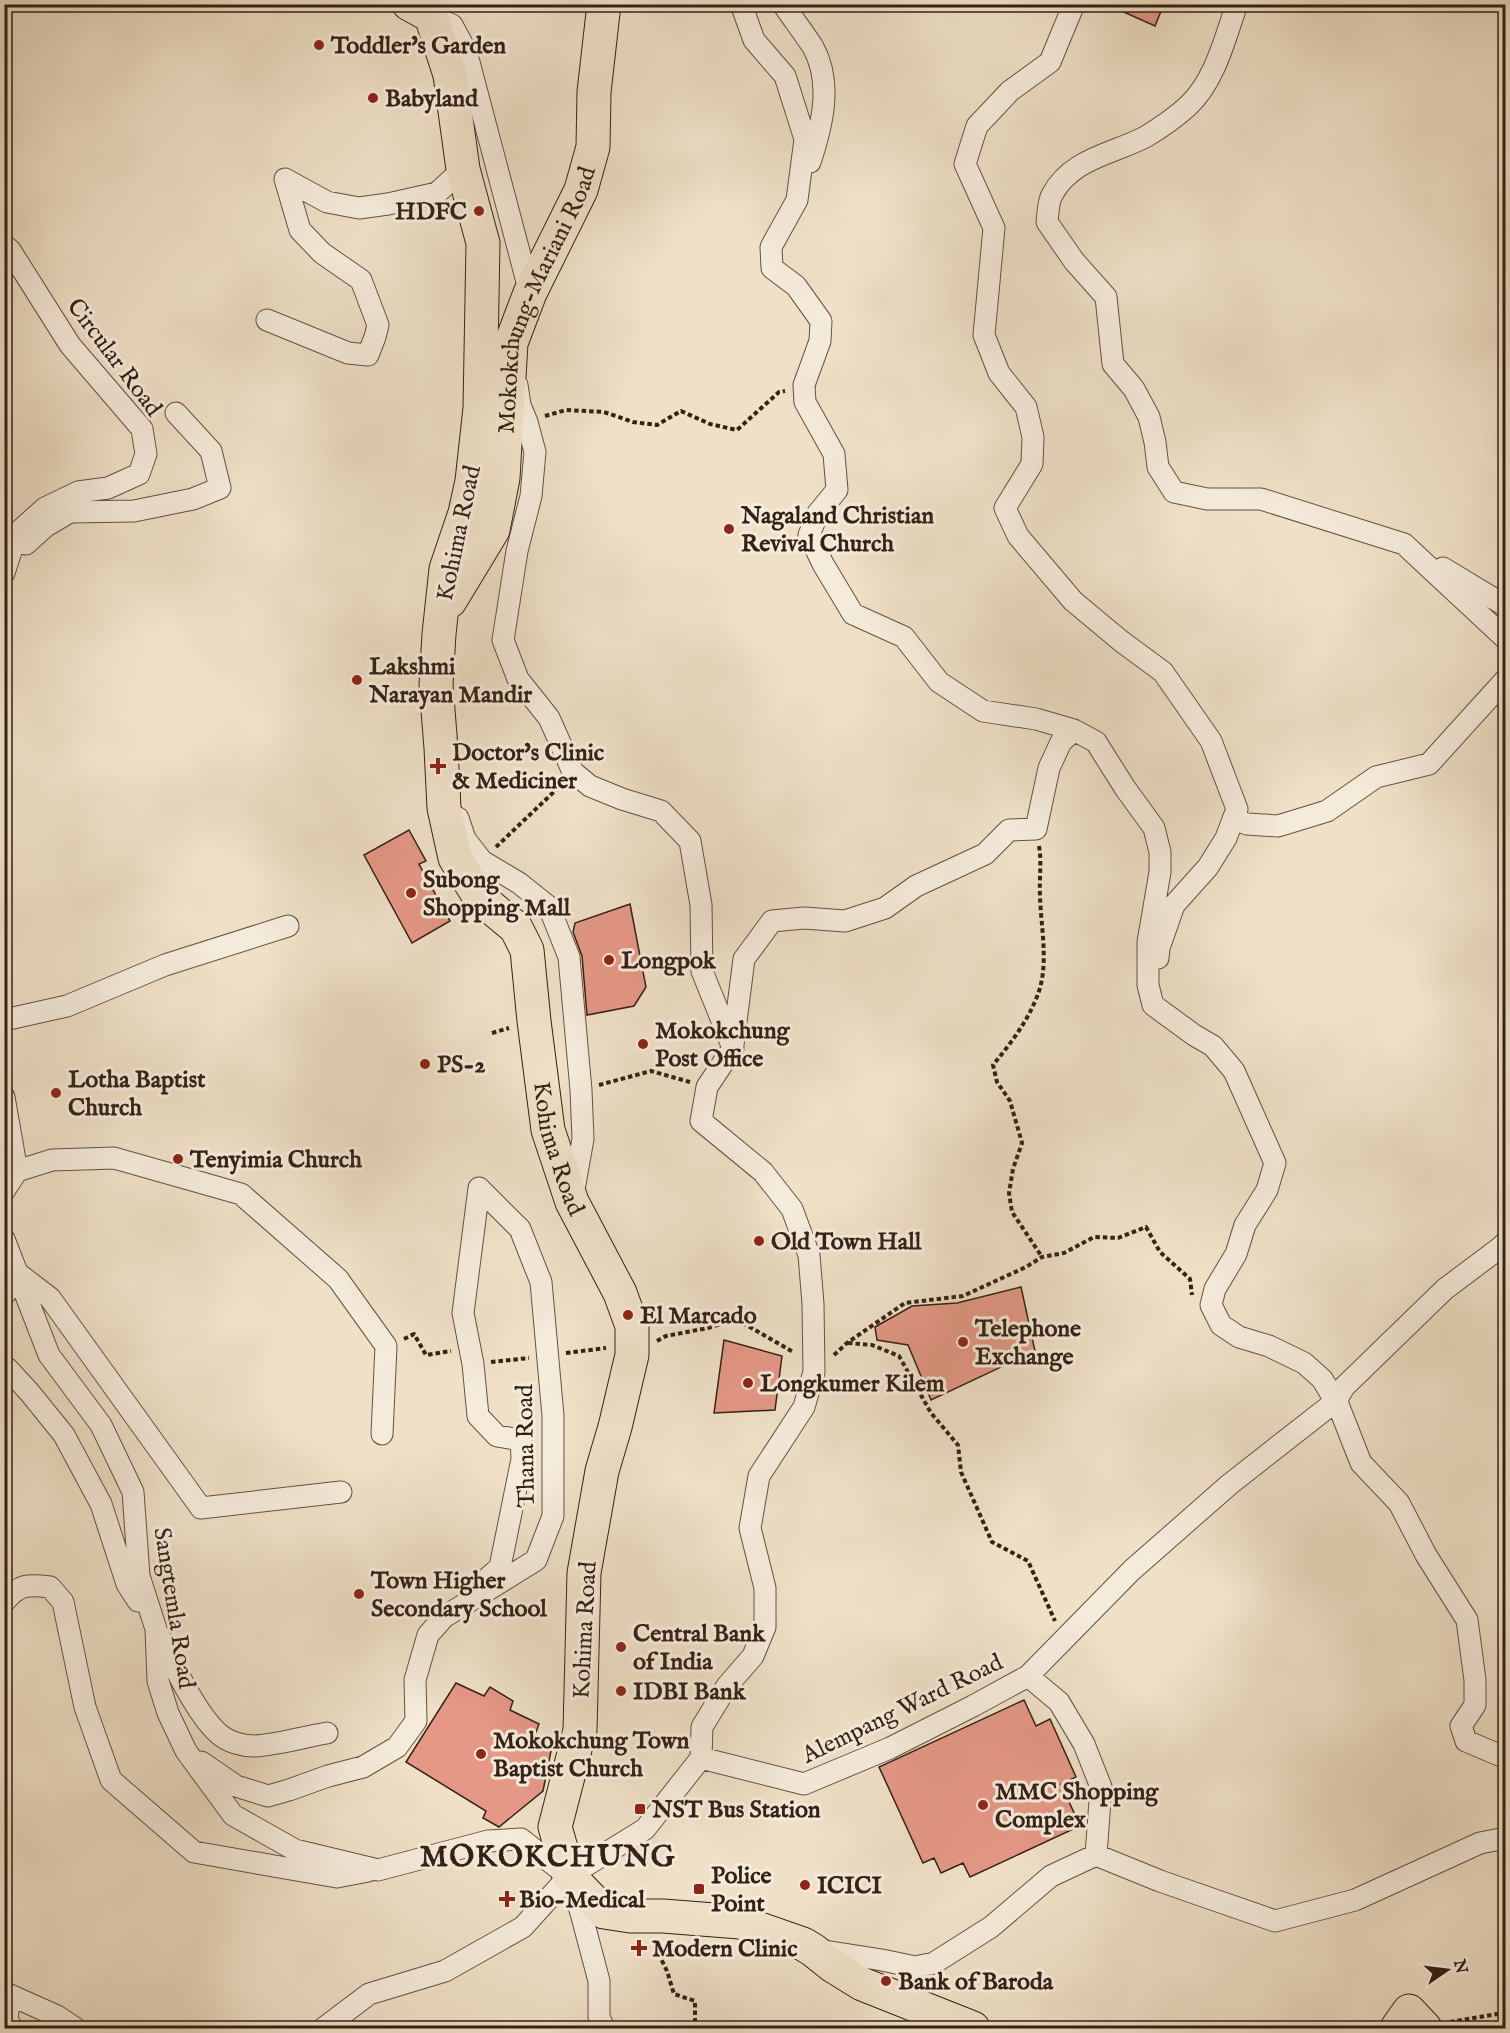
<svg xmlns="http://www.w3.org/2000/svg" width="1510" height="2033" viewBox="0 0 1510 2033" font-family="'IM FELL English',serif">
  <rect width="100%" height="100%" fill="#efe0c7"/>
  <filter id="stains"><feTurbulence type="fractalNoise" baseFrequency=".00333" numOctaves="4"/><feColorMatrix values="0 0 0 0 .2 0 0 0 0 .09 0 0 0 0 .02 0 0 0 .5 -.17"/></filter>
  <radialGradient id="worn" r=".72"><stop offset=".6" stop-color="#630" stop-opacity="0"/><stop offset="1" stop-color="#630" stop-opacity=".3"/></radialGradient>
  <path fill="#e59886" stroke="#342116" stroke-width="1.5" d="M1106,4H1164L1155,26Z
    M409,830L426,861L419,864L450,921L412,943L364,855Z
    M630,904L646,987L634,1006L587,1015L582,956L573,932L575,923Z
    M1021,1287L1035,1351L931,1400L908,1345L877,1340L875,1327L912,1306L957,1303Z
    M724,1340L782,1356L775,1410L714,1413Z
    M456,1683L484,1696L490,1687L513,1701L510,1710L539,1724L535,1735L552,1746L543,1791L499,1827L483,1818L486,1811L406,1762Z
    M1024,1700L1036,1726L1050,1719L1076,1777L1061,1784L1080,1826L970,1877L963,1863L941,1873L934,1858L923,1863L879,1767Z"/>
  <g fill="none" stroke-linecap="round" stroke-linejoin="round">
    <defs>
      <path id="street" d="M741,4L754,40L785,76L805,139L797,200L771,247L772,268L796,286L821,321L820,341L804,385L805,402L834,454L837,490L818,513L809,535L823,564L853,614L904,637L939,682L983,711L1036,719L1074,730L1096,742L1125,788L1154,828L1160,852V872L1148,942V985L1153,1005L1194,1035L1213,1046L1234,1071L1275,1163L1267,1190L1245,1225L1236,1254L1215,1289L1211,1305L1221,1325L1239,1337L1269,1346L1304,1363L1322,1379L1339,1407L1361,1463L1399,1503L1426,1555L1467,1620L1475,1680V1705L1461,1726L1466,1741L1506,1758
        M783,4C793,19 804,33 813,47C833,83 822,126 810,162
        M1074,4L1050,62L1010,91L977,126L965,164L994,228L984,335L999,373L1026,407L1033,437L1032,464L1005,508L1018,536L1073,601L1121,641L1163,672L1211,741L1237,809L1226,838L1208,867L1174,905L1159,948L1158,958
        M1237,4C1225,38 1215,81 1188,106C1176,117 1160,128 1147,136C1114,154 1071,158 1052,195C1048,202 1048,214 1047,222L1074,261L1106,297L1113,364L1134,389L1149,417L1155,442L1158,467L1174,492L1207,499H1261L1404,544L1506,639
        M429,10L431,16L452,25L466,51L530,293
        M4,245L10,250L70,345L142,429L146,454L139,474L108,488L78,492L45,508L17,533L4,573
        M267,320L348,353L368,355L375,337L378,325L361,280L322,253L300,230L285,179L327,202L359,208L388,204L437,193L463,169
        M517,385L520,405L527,422L535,452L531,496L517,551L503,640L518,679L549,718L573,772L590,786L622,799L661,811L690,841L701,905L702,971L733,1048L707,1087L701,1121L763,1172L792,1209L809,1255L813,1304L814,1372L804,1407L759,1476L750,1528L765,1588V1627L753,1656L727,1686L702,1727L701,1758
        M26,544L46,526L70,512L134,511L193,499L220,488L211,451L176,413
        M1443,568L1506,606
        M458,818L465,839L482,861L519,883L549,907L569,957L581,1090L583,1139L573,1195
        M1233,819L1247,824L1278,826L1327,811L1376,777L1429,764L1506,679
        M4,1020L67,1006L165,965L288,926
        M733,1045L744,959L772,921L804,918L845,921L885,908L916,886L985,854L1009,830L1036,829L1049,768L1061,742L1074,730
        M4,1097L17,1171
        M479,1188L463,1313L473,1364L478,1416L497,1436L521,1440L522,1459L500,1567L480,1585
        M4,1191L17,1171L52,1160L114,1158L241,1194L338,1279L386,1346L382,1434
        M4,1239L49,1355L101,1425L133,1492L139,1576L156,1629L158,1681L168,1713L186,1751L233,1815L295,1850L378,1870L488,1841L521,1839L568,1876
        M4,1295L20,1275L50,1298L201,1508L341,1492
        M4,1368L8,1369L30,1393L64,1435L101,1504L127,1584L138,1601
        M4,1602C19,1584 28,1584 50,1587L63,1602L85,1707L111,1780L194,1852L337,1877L368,1871
        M159,1635C172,1662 196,1714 219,1734C228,1742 242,1746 254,1746C278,1745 303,1737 327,1733
        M1028,1676L1132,1570L1230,1484L1336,1401L1344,1387L1445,1289L1501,1247L1506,1242
        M201,1762L236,1786L268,1796L289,1790L328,1776L363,1767L397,1747L416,1721L415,1680L428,1635L444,1617L536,1560L553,1516V1416L541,1282L520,1229L479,1188
        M572,1885L581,1913L599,1981V2017L604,2028
        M818,1950L882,1960L915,1967L934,1963L991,1927L1051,1876L1096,1855
        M4,1995H10L57,2016L75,2028
        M10,1995L7,2019L12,2028
        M324,2028L369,1994L445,1971L523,1927L569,1876L645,1829L701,1758L804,1784L890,1748L973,1706L1028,1676L1059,1702L1084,1744L1101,1787L1096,1855L1160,1881L1275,1921L1355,1900L1480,1843L1506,1838"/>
      <g id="highway">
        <path id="s1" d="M409,4L431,16L450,75L463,169L483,243L480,408L472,481L465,513L446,569L439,634L436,685L441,748L444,808L455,858L480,898L516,928L527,950L534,1021L548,1130L572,1202L620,1293L632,1326V1355L615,1427L602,1471L584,1573L580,1730L555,1827L569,1876L604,1912L630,1916H663L740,1922L803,1944L813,1950L833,1966L862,1984L973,2028"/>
        <path id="s2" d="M450,601L493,530L503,478L511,343L530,293L581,190L593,147L594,92L604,4"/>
        <path d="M1397,2028L1409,2011L1425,2028"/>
      </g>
    </defs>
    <use href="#street" stroke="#635142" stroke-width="23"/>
    <use href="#highway" stroke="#342116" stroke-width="35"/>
    <path stroke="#342116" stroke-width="4" stroke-dasharray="4.5 3" stroke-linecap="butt" d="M545,416L566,410L604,412L633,422L657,425L681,411L710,424L737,430L779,392L785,391
      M1039,846C1042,863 1039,879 1040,897C1041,927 1049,965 1038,994C1028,1021 1011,1043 993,1065L997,1082L1010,1101L1022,1143L1013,1169L1009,1193L1012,1212L1042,1257
      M496,847L560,786
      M492,1033L509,1028
      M599,1085L651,1071L690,1082
      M404,1339L414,1334L426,1355L451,1351
      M657,1341L666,1336L708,1328L736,1319L793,1352
      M848,1343L872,1345L899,1356L931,1413L958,1445L961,1472L992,1542L1028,1561L1055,1621
      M566,1353L606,1348
      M834,1355L847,1343L905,1303L963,1296L1026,1267L1042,1257L1064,1253L1094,1237L1118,1238L1146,1227L1160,1252L1190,1279L1192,1295
      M491,1362L529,1358
      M652,1940L667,1971L674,1994L695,2001V2028
      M1450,2022L1497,2014L1506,2017"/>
    <use href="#street" stroke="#f5ebdb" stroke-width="21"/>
    <use href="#highway" stroke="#efe0c7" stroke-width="33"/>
  </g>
  <g fill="#8f2418" stroke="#f5ebdb" stroke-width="2">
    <circle cx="319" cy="45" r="6"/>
    <circle cx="373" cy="98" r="6"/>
    <circle cx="479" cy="211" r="6"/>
    <circle cx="729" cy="529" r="6"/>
    <circle cx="357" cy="680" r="6"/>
    <path d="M435 757h6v6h6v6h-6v6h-6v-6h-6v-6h6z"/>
    <circle cx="411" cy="893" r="6"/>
    <circle cx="609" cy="960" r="6"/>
    <circle cx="643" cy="1044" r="6"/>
    <circle cx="425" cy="1064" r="6"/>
    <circle cx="56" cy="1093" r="6"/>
    <circle cx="178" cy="1159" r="6"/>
    <circle cx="759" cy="1241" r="6"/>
    <circle cx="628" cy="1315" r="6"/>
    <circle cx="963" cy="1342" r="6"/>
    <circle cx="748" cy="1383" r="6"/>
    <circle cx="359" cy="1594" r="6"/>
    <circle cx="621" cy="1647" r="6"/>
    <circle cx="621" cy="1691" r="6"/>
    <circle cx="481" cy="1754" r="6"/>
    <circle cx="983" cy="1805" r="6"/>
    <rect x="634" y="1803" width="12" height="12" rx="3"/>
    <circle cx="805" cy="1885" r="6"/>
    <rect x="693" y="1883" width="12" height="12" rx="3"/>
    <path d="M504 1890h6v6h6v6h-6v6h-6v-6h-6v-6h6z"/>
    <path d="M636 1939h6v6h6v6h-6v6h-6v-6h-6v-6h6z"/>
    <circle cx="886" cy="1981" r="6"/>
  </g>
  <g text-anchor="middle" stroke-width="6" stroke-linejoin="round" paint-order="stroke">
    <g font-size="24" font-weight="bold" fill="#342116" stroke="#f5ebdb" text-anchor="start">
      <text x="331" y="53">Toddler's Garden</text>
      <text x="385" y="106">Babyland</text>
      <text x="467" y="219" text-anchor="end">HDFC</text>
      <text x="741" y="523">Nagaland Christian<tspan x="741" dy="28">Revival Church</tspan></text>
      <text x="369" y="674">Lakshmi<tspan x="369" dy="28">Narayan Mandir</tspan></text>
      <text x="452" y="760">Doctor's Clinic<tspan x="452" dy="28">&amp; Mediciner</tspan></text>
      <text x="423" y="887">Subong<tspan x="423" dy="28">Shopping Mall</tspan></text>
      <text x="621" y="968">Longpok</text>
      <text x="655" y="1038">Mokokchung<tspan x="655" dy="28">Post Office</tspan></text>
      <text x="437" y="1072">PS-2</text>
      <text x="68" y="1087">Lotha Baptist<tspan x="68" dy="28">Church</tspan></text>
      <text x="190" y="1167">Tenyimia Church</text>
      <text x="771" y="1249">Old Town Hall</text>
      <text x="640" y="1323">El Marcado</text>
      <text x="975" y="1336">Telephone<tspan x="975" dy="28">Exchange</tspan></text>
      <text x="760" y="1391">Longkumer Kilem</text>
      <text x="371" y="1588">Town Higher<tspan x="371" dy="28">Secondary School</tspan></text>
      <text x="633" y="1641">Central Bank<tspan x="633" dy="28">of India</tspan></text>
      <text x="633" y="1699">IDBI Bank</text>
      <text x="493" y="1748">Mokokchung Town<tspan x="493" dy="28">Baptist Church</tspan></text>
      <text x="995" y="1799">MMC Shopping<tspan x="995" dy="28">Complex</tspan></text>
      <text x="652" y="1817">NST Bus Station</text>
      <text x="711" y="1883">Police<tspan x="711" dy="28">Point</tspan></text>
      <text x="817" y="1893">ICICI</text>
      <text x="519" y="1907">Bio-Medical</text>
      <text x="652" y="1956">Modern Clinic</text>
      <text x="898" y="1989">Bank of Baroda</text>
    </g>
    <g font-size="24" fill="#342116" stroke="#f5ebdb">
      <text dy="8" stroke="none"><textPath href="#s2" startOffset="322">Mokokchung-Mariani Road</textPath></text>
      <text transform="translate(115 357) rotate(53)" y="8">Circular Road</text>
      <text transform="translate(458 533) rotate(-78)" y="8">Kohima Road</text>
      <text dy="8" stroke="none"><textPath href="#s1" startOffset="1200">Kohima Road</textPath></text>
      <text transform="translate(525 1446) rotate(-91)" y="8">Thana Road</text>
      <text transform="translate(175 1608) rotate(81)" y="8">Sangtemla Road</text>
      <text transform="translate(584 1630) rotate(-87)" y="8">Kohima Road</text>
      <text transform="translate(902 1708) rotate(-26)" y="8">Alempang Ward Road</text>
    </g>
    <g font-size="30" font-weight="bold" letter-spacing="1.5" fill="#342116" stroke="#f5ebdb">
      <text x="548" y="1866">MOKOKCHUNG</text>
    </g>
  </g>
  <rect width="1510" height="2033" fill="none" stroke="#efe0c7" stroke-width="24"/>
  <rect x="6" y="6" width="1498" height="2021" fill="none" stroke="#342116" stroke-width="3"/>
  <rect x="12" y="12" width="1486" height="2009" fill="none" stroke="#342116" stroke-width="1.5"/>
  <g transform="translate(1447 1970) rotate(76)" stroke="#f5ebdb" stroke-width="4.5" paint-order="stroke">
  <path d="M0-4.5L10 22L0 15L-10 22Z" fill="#342116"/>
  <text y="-9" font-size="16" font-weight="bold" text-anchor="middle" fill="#342116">N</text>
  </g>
  <rect width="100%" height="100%" filter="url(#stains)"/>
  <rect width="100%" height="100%" fill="url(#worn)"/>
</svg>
